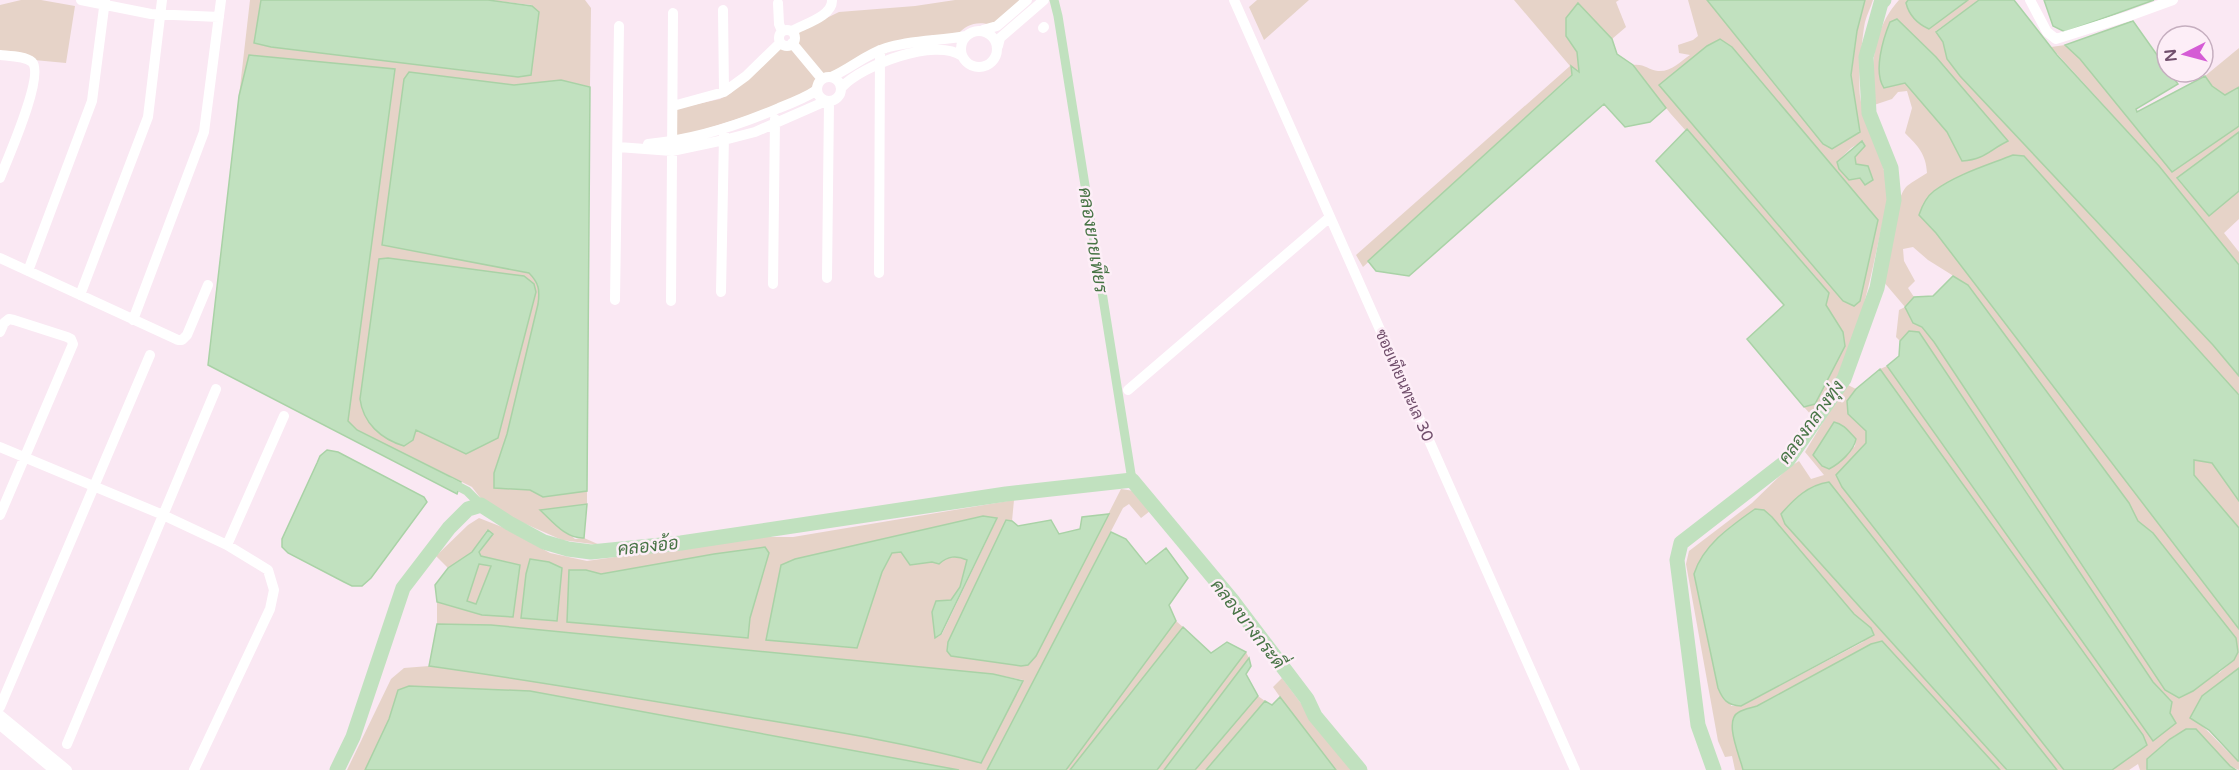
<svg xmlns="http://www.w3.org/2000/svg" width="2239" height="770" viewBox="0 0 2239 770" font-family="'Varela Round',Sarabun,sans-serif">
  <rect width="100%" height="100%" fill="#fae8f3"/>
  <path fill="#e6d3c8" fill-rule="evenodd" d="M21,0H41L75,6L66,63L34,60L0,51V5Z
    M250,0H261L254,43L271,47L518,77L532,5L488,0H585L591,8L590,87L561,80L514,85L409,72L383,245L529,273C539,283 540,290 538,304L507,434L494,473L495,488L530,490L543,497L587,491V504L541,510L575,539L584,538L600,545L562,540L512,518L482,500L472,487L357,430L348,421L395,69L249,55L239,96ZM388,258L524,276L536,292L498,438L466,454L415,429L394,443C376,430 363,422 360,399L379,259Z
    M955,0H1020L992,25C976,21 967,24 956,36L933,35L834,73C815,75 819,85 805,92C765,112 722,124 679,137L676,135L675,109L720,99L731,93L779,48L786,50L798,45V32L839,12L915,6Z
    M1257,0H1309L1264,40L1249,7Z
    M1514,0H1619L1616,2L1626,27L1612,39L1578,4L1566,36L1577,52L1580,72L1571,67L1572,74L1363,267L1356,255L1570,66Z
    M1688,0H1707L1832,149L1860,132L1851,76L1857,31L1865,0H1873C1871,7 1867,14 1865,22C1862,36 1858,83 1860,96C1865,136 1901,179 1883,221C1868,288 1856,361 1813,417L1804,407L1815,404L1843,332L1826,305L1817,278L1670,113L1633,65C1643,63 1649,70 1658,71C1671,72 1680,62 1690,55L1679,53L1678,45L1693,40L1698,36ZM1732,47L1794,123L1843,301L1660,86L1695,58ZM1863,141L1865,146L1855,157L1856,165L1865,185L1860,178L1839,169L1837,162L1851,148Z
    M1899,0H1908L1906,3L1929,29L1968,0H1979L1936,31L1943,42L1947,59L1960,76L2213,345L2239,376V395L2024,156H2013L1954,181L1919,215L1936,233L2239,629V668L2190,717C2211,730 2220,747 2239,761V770L2230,766L2196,729C2176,729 2162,746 2147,759V770H2140L2138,764L2129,770H2112L2147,745L1880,369L1887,366L2153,740L2175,723L2170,713L2172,701L2153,682L1919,332L1909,331L1900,341L1896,337L1899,310L1905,307L1883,281C1886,263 1895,196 1907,186C1913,181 1921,177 1927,173C1926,154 1918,146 1905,133L1912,108L1907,91L1898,92L1892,99L1874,105C1870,69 1873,28 1899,0ZM1897,19L1936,57L2008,141L1962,160L1947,132L1905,83L1884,88ZM1913,247L1928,260L1968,285L2129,503L2138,521L2153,533L2238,652L2234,660L2219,673L1905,307L1914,297L1908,288L1915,281L1904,261L1903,249Z
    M2065,45L2080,59L2172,172L2239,126V132L2177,179L2209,215L2239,191V219L2224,233L2239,252V265L2159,166L2051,47Z
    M2239,48V87L2226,96L2212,86L2205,76Z
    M1846,384L1856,389L1847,401L1866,431V443L1853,458L1842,487L2064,770H2057L1785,524L2007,770H2000L1989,760L1882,641L1757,706L1737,713L1743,770H1735L1732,756L1725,757L1718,741L1686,564L1689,551L1752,503L1788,468L1799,461L1811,479L1824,475L1805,452ZM1834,422C1844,424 1849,431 1856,439L1855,446L1835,466L1813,455ZM1755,509L1772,517L1854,614L1871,628L1863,642L1741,706H1731L1713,543L1731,526Z
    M2194,460L2212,463L2239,501V528L2194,475Z
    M1121,489L1134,491L1150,511L1141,518L1129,504L1123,508L987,770H959L530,691L409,686L398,690L389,719L365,770H347L391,679L404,668L429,666L549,683L856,735L936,750L980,763L1023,680L993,674L491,625L437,624V602L482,615L513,617L520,565L481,556L479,553L493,534L487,530L472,552L448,568L436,556L468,525L479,518L502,527L550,553L587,561L755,537H793L1014,500L1012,521L1006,520L948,642L947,651L1028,665L1036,656ZM983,516L997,519L942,634L936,638L932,612L936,601L951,600L960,587L967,560L959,556L910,565L901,552L892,553L882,572L857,648L767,640L781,565L795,559ZM714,554L750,618L748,638L586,570L601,574L624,571Z
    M479,564L491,566L476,604L467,601Z
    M1176,621L1183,627L1070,770H1066Z
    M1246,652L1249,658L1164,770H1157Z
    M1282,678L1351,770H1336L1280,697L1273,687Z
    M1258,696L1265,701L1206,770H1195Z"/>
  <path fill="#c1e1bf" stroke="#a9d2a6" stroke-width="1.5" fill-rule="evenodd" d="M261,0H488L532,6L539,12L531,75L518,77L271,47L254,43Z
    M1707,0H1865L1857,31L1851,75L1860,132L1832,149L1823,144Z
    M1908,0H1968L1929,29C1918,24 1909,15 1906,3Z
    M1979,0H2014L2057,55L2159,166L2239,265V376L2213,345L1960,76L1947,59L1943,42L1936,32Z
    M2044,0H2154L2065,32L2053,26Z
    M1578,3L1612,39L1617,54L1633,65L1666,108L1650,122L1625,127L1604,104L1409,276L1376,271L1368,261L1572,75L1571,66L1579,72L1577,52L1566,36V18Z
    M1897,19L1936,57L2008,141C1989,150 1986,159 1962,161L1947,132L1905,83L1884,88C1873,72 1883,39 1890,22Z
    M2133,21L2167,69V72H2169L2178,84L2136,109L2137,112L2205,76L2212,86L2225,95L2239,87V126L2172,172L2080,59L2065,45Z
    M1720,39L1732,47L1878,220L1860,301L1854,306L1843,301L1659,85L1707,46Z
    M249,55L395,69L348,421L357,430L461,482L457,494L208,365L239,96Z
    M409,72L514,85L561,80L590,87L587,491L543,497L530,490L494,488V473L507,434L538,304C540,290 539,283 529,273L382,245L404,79Z
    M1687,129L1829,293L1826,305L1843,332L1845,346L1815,404L1804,407L1747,339L1784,305L1656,161Z
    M2239,132V191L2209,216L2177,178Z
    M1862,141L1865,146L1855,157L1856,164L1868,166L1873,180L1865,185L1860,178L1849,180L1839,169L1837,162Z
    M2013,155L2024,156L2239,395V501L2212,463L2194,460V475L2239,528V629L1936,233L1919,215C1922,206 1926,197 1934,191C1957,174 1988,165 2013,155Z
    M388,258L524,276L534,284L536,292L498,438L466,454L416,430L413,440L404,446C381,439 363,423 360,399L379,259Z
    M1953,276L1968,285L2129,503L2138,521L2153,533L2236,638L2238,652L2234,660L2193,691L2179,698L2165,690L1934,342L1922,327L1913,323L1905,307L1914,297L1933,296Z
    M1909,331L1919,332L2153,682L2172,702L2170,713L2176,723L2153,741L1887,366L1899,356L1900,341Z
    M1880,369L2143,735L2147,745L2112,770H2064L1842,487L1836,475L1866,443V431L1848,414L1847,401L1856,389Z
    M1834,422C1844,424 1849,432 1856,439C1854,451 1839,464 1829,469L1822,466L1813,455Z
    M327,450L338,452L424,497L427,502L371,578L362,586H352L344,582L288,553L282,547V539L317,463L320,456Z
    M1829,482L2057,770H2007L1785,524L1781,514C1794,499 1808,485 1829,482Z
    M587,504L584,538C566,539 553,522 540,510Z
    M1755,509L1764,510L1772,517L1854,614L1871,628L1874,635L1741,706C1727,705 1723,700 1718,688L1694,574C1703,545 1731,526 1755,509Z
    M1109,514L1036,656L1028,665L1021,666L951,656L947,651L948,642L1006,520L1012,521L1018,526L1051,520L1059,534L1080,529L1082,517Z
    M983,516L997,518L941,634L935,638L932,612L936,601L951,600L960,587L967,560C956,555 948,556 939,564L932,562L910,565L901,552L892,553L882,572L857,648L766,640L781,565L795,559Z
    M488,530L493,534L479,552L481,556L520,565L513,617L482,615L437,602L435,585L448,568L472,552ZM479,564L491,566L476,604L467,601Z
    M1111,532L1126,539L1146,564L1166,548L1188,578L1169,605L1176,621L1066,770H987Z
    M765,547L769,553L750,618L748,638L567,622L569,570H586L601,574L714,554Z
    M530,559L549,562L562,568L557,621L521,618L526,574Z
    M437,624L491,625L993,674L1023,681L981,763C904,742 826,730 748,717C642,699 536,681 429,666Z
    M1183,627L1211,653L1227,642L1246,652L1157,770H1070Z
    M1882,641L2000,770H1743C1740,756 1723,720 1739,712C1744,709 1751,708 1757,706L1871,644Z
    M1249,658L1251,666L1246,674L1258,696L1195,770H1164Z
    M2239,668V761H2238L2209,730L2190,718L2202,696Z
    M409,686L530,691L959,770H365L389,719L398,690Z
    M1280,697L1336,770H1206L1265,701L1272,705Z
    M2186,729H2196L2230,766L2236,770H2147V759L2170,739Z"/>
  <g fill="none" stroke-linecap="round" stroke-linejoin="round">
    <path stroke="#c1e1bf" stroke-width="9" d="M1054,0L1058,16L1132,480
      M450,482L467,491L481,505"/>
    <path stroke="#c1e1bf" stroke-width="15" d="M337,770L353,737L403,588L449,528L468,509L481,505L509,523L544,542L568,549L591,552L681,543L1006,494L1132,480L1232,600L1307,699L1315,716L1360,770
      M1714,770L1698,725L1677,560L1681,543L1788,460L1844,379L1877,288L1894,200L1891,168L1869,113L1866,57L1881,3L1884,0"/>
    <path stroke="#fff" stroke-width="10" d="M81,0L151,14L219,17
      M1234,0L1575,770
      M2030,0L2047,32L2056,39L2129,16L2173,0
      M778,3L779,24L782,31
      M723,10L724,92
      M1043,28L1044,27
      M983,30L997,26L1027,0
      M779 38a8 8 0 1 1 16 0a8 8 0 1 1-16 0Z
      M961 49a18 18 0 1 1 36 0a18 18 0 1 1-36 0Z
      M792,31C804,24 833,16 832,0
      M792,43L822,79
      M998,46L1000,38L1044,0
      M0,55C9,56 25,56 32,62C45,75 7,160 0,178
      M817 89a12 12 0 1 1 24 0a12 12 0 1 1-24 0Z
      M831,77C850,69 866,54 886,48C912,40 940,41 966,36
      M842,87C863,65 935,37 962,56
      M673,106L724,92L746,76L780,43
      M648,144C693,140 737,126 779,108C792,103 805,98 817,90
      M618,147L672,151L724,140L755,132L826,101
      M0,258L178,340H182L187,335L208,285
      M28,271L92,101L105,0
      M879,273L880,50
      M827,278L829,102
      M773,284L775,119
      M721,292L724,135
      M80,295L148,117L162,0
      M615,300L619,26
      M671,301L673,13
      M133,320L204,132L221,0
      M0,332L4,323L9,319L14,320L67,337L71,339L73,344L0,515
      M1128,390L1330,217
      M0,447L163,515L227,545L268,570L274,590L270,609L194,770
      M227,545L284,416
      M0,707L150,355
      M0,715L67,770
      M0,725L54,770
      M67,744L216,389"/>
  </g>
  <g text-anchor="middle" stroke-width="5" stroke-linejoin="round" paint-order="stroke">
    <g font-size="16" fill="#714f6c" stroke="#fdeef7">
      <text transform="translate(1405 385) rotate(66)" y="6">ซอยเทียนทะเล 30</text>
    </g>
    <g font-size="18" font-style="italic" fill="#477445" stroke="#fdeef7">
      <text transform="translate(1093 240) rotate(81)" y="6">คลองยายเพียร</text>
      <text transform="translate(1811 422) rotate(-54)" y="6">คลองกลางทุ่ง</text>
      <text transform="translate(648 546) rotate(-6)" y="6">คลองอ้อ</text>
      <text transform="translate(1248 624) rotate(52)" y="6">คลองบางกระดี่</text>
    </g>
  </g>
  <g transform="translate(2185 54) rotate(264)"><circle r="28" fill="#fdeef7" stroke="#c5aebf" stroke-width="1.5"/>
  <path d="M0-4.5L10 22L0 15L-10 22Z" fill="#d55cd5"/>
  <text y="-9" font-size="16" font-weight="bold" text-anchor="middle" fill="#714f6c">N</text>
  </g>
</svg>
